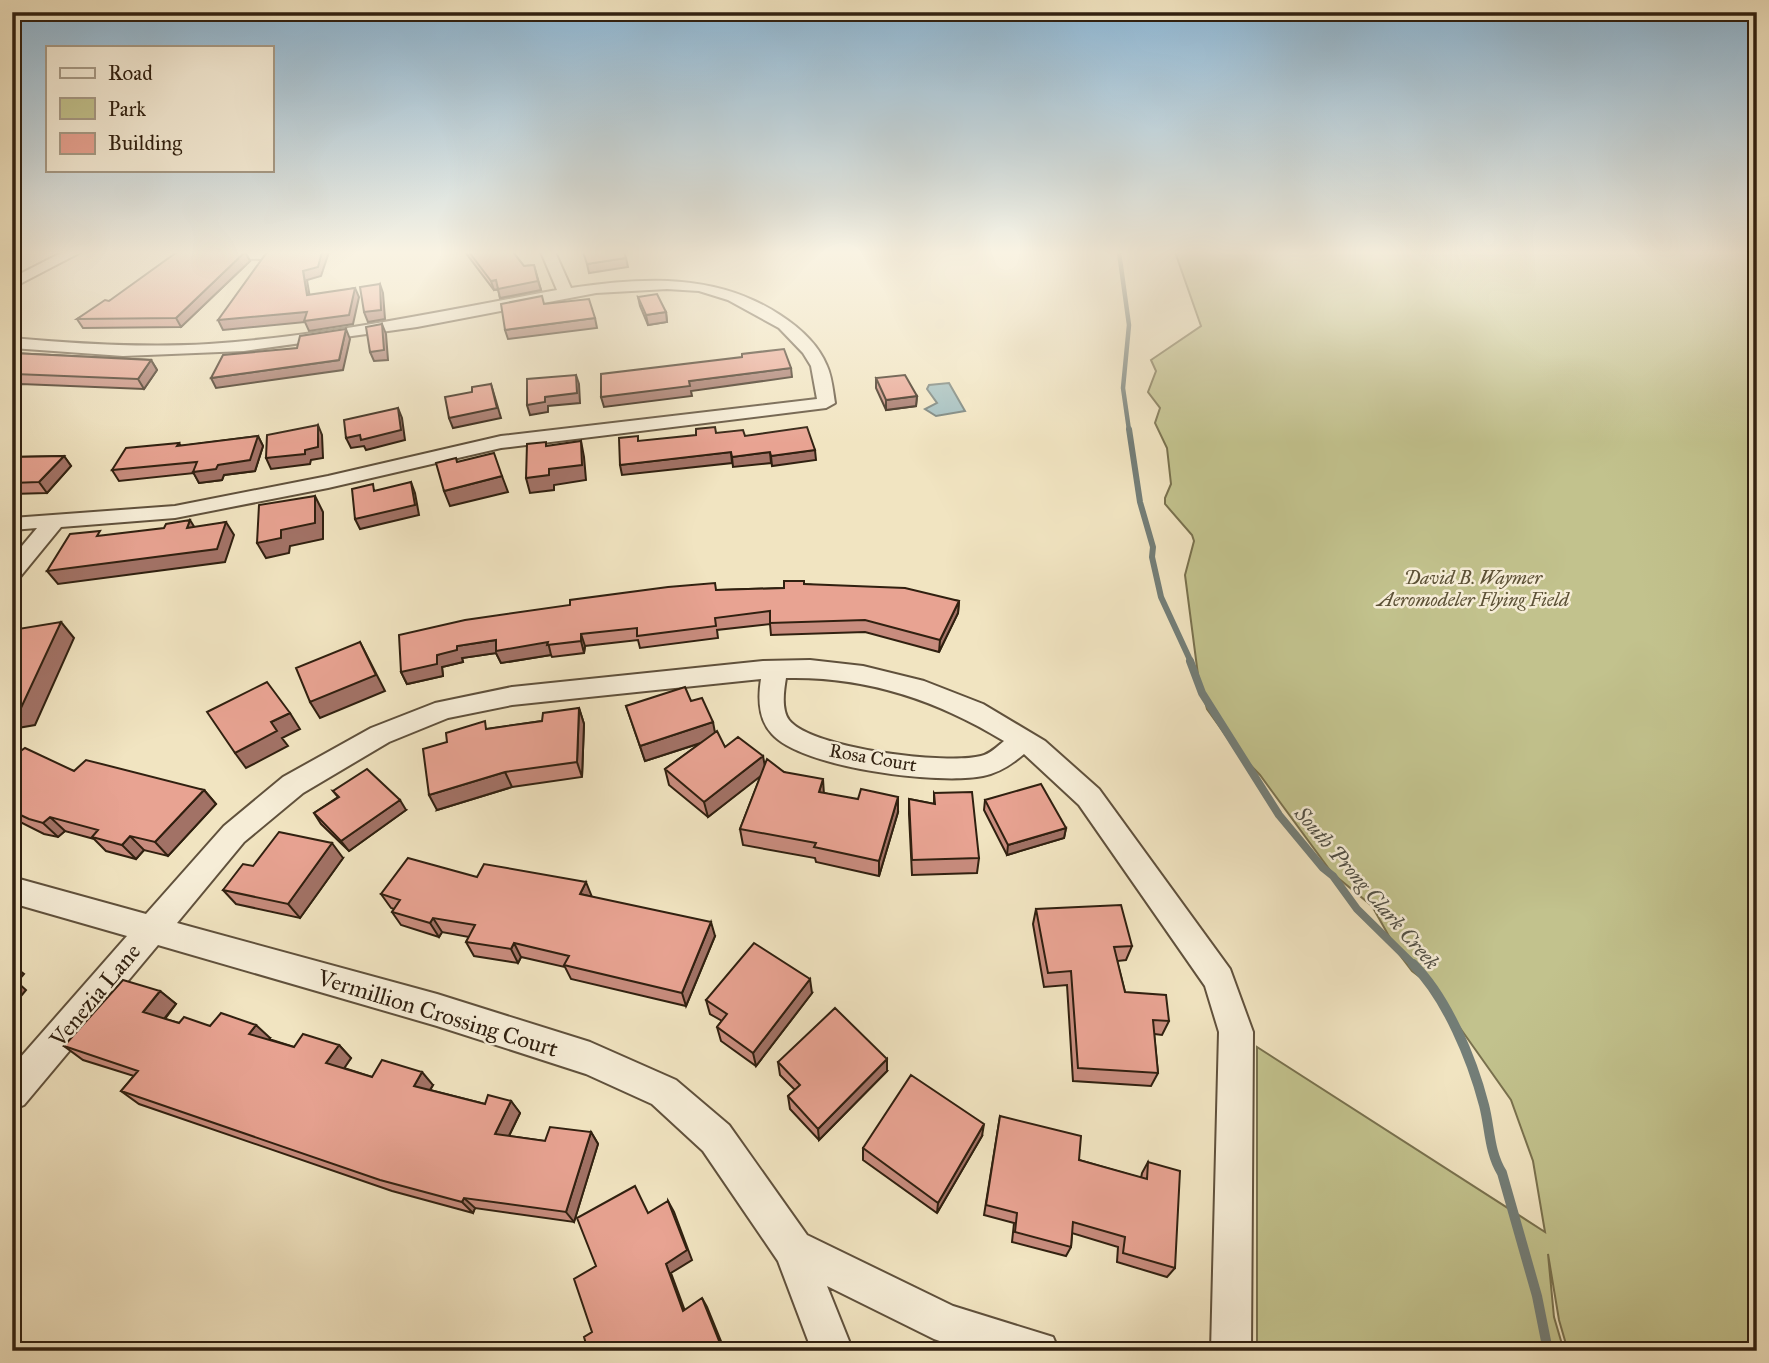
<svg xmlns="http://www.w3.org/2000/svg" width="1769" height="1363" viewBox="0 0 1769 1363" font-family="'IM FELL Great Primer',serif">
<rect width="100%" height="100%" fill="#f1e4c1"/>
<filter id="stains"><feTurbulence type="fractalNoise" baseFrequency=".00286" numOctaves="4"/><feColorMatrix values="0 0 0 0 .2 0 0 0 0 .09 0 0 0 0 .02 0 0 0 .5 -.17"/></filter>
<radialGradient id="worn" r=".72"><stop offset=".6" stop-color="#630" stop-opacity="0"/><stop offset="1" stop-color="#630" stop-opacity=".3"/></radialGradient>
<!-- green -->
<path fill="#c2c28d" stroke="#79714e" stroke-width="2" d="M1175,252H1757V1351H1568L1559,1320L1548,1254L1554,1317L1564,1351H1257V1047L1545,1232L1533,1161L1511,1100L1453,1018L1425,981L1412,971L1399,954L1372,906L1332,873L1260,775L1237,751L1207,709L1198,675L1185,575L1194,541L1192,535L1165,504V498L1171,484L1167,448L1155,423L1160,408L1148,392L1156,371L1151,360L1201,326Z"/>
<!-- water -->
<path fill="#9fbcbd" stroke="#737e78" stroke-width="2" d="M949,383L965,411L936,416L925,409L937,403L927,389L929,385Z"/>
<g fill="none" stroke-linecap="round" stroke-linejoin="round">
<!-- stream-far3 -->
<path stroke="#737e78" stroke-width="4.5" d="M1119,252L1129,325L1123,388L1129,430"/>
<!-- stream-far2 -->
<path stroke="#737e78" stroke-width="6" d="M1129,429L1140,502L1153,547L1152,557L1161,597L1191,662"/>
<!-- stream-far1 -->
<path stroke="#737e78" stroke-width="8" d="M1190,661L1202,693L1279,815L1323,868L1333,876L1357,909L1415,966"/>
<!-- stream -->
<path stroke="#737e78" stroke-width="10" d="M1413,964C1447,998 1472,1059 1484,1105C1490,1128 1489,1152 1502,1173L1537,1296L1548,1351"/>
<defs>
<path id="street" d="M63,252H81L12,288V278Z
M199,252H300C285,264 227,257 206,256Z
M541,252H555L571,288C643,277 717,273 780,315C800,328 818,344 827,366C832,377 833,391 835,403L826,408L501,448L328,488L175,518L61,527L20,577L12,579V558L37,528L12,530V518L175,506L328,476L501,436L817,399L811,366L803,353L779,328L728,300L699,291L667,289L596,293L417,327L244,351L123,356L12,348V338C78,344 143,348 209,344C327,336 442,311 557,290Z
M810,660L863,666L924,681L983,704L1045,741L1099,789L1230,969L1253,1032L1251,1351H1211L1219,1032L1205,986L1079,805L1024,754C1012,764 999,773 983,776C939,785 802,768 772,734C758,719 758,698 761,679L512,705L448,718L389,742L303,793L244,842L177,923L437,994L590,1042L676,1080L729,1125L807,1235L953,1306L1053,1337L1059,1351H968L934,1339L827,1286L853,1351H812L778,1261L703,1151L652,1104L586,1074L437,1026L158,945L24,1105L12,1110V1067L127,936L12,903V877L146,914L224,826L283,777L371,728L435,703L512,687L763,661ZM786,678C866,676 937,700 1004,741C997,747 990,754 981,756C947,765 812,749 789,720C781,709 784,690 786,678Z"/>
</defs>
<!-- street casing -->
<use href="#street" stroke="#60513c" stroke-width="4"/>
<!-- street -->
<use href="#street" fill="#f6edd7" fill-rule="evenodd"/>
</g>
<!-- wall -->
<path fill="#c88c7e" stroke="#302010" stroke-width="2" d="M245,252L250,261L181,327L83,328L77,319L109,301Z
M465,252H513L524,266L534,265L541,290L500,298L498,289L494,290Z
M638,297L666,312L667,322L648,325L640,306Z
M12,353L151,360L157,370L144,389L21,384L18,387L12,386Z
M876,378L917,396L916,406L886,410L876,388Z
M258,436L263,446L255,471L224,475L222,480L199,483L194,473L119,481L112,470L179,443L181,446Z
M64,456L71,466L47,493L12,494V457Z
M804,584L959,601L958,613L939,652L865,632L771,635L770,624L717,630L718,638L640,648L638,640L585,646L584,653L552,657L551,655L501,663L496,653L462,658L463,662L442,667L443,676L407,684L401,672L717,590L784,588Z
M691,701L715,732L725,747L765,766L784,772L824,793L898,812L879,876L816,862L815,858L743,845L740,829L761,775L708,817L669,785L665,769L701,743L645,761L626,706Z
M579,708L584,724L582,777L512,787L437,810L488,729L542,721Z
M12,757L74,771L204,790L216,804L168,856L144,850L136,859L106,851L94,839L65,831L58,837L44,834L12,818Z
M333,791L406,810L349,851L321,824L314,813L338,797Z
M934,793L979,858L977,873L912,875L909,814V799L934,804Z
M985,800L1066,828L1064,838L1007,855L984,810Z
M343,858L300,918L236,904L223,890L253,866Z
M477,877L592,897L715,936L686,1006L571,979L565,967L521,957L518,963L474,956L466,942L469,937L442,932L439,937L401,925L392,912L394,909L391,908L381,894Z
M1036,909L1132,946L1126,960L1117,961L1125,992L1169,1021L1162,1035L1154,1034L1158,1073L1151,1086L1073,1081L1067,985L1044,987L1033,924Z
M160,991L176,1004L165,1019L179,1023L210,1026L270,1038L269,1039L294,1047L339,1045L351,1058L344,1068L372,1077L433,1085L430,1090L485,1104L511,1101L520,1113L509,1136L545,1141L591,1132L598,1144L574,1222L475,1208L473,1213L392,1191L139,1104L121,1091L134,1076L83,1060L64,1046Z
M812,993L756,1066L721,1041L717,1027L722,1021L710,1014L706,1000Z
M778,1062L887,1071L819,1140L790,1109L788,1096L795,1090L780,1075Z
M1000,1116L1079,1160L1141,1178L1142,1173L1148,1162L1175,1268L1167,1277L1117,1262L1118,1247L1072,1233L1071,1247L1066,1256L1012,1242L1014,1223L984,1215Z
M982,1136L937,1213L863,1160V1148Z"/>
<!-- shaded-wall -->
<path fill="#a27266" stroke="#302010" stroke-width="2" d="M13,252H17L21,260L12,265V253Z
M245,252L250,261L181,327L176,318Z
M322,252H329L321,276L307,280L311,304L307,295L303,271Z
M626,258L628,267L589,273L587,264Z
M496,280L538,281L541,290L500,298L498,289L494,290L491,281Z
M380,284L383,293L385,319L368,322L364,312Z
M355,288L359,297L353,324L309,331L305,322L223,330L218,320Z
M666,312L667,322L648,325L646,315Z
M595,318L597,328L508,339L505,330Z
M382,324L386,334L388,360L374,361L370,352Z
M346,329L350,339L343,370L216,388L211,378L339,360Z
M151,360L157,370L144,389L138,379Z
M791,368L792,377L691,391L692,396L604,407L601,397L689,381Z
M15,374L21,384L18,387L12,378V376Z
M576,375L579,384L580,403L548,406V412L530,415L527,405L545,397Z
M491,384L501,418L453,428L449,418Z
M917,396L916,406L886,410V400Z
M398,408L402,418L405,440L366,450L364,446L351,448L346,438Z
M318,425L322,435L323,458L311,460L310,464L271,469L266,458L305,450Z
M258,436L263,446L255,471L224,475L222,480L199,483L193,472L218,465Z
M581,441L584,457L586,480L554,485V490L530,493L526,478L549,469Z
M815,450L816,460L772,466L771,456Z
M731,452L732,463L622,475L620,465Z
M770,452L771,463L733,467L732,457Z
M64,456L71,466L47,493L39,482Z
M502,476L508,492L450,506L444,491Z
M411,482L415,493L419,515L360,529L355,519Z
M315,496L323,512V539L290,546L289,553L266,558L257,543L281,530Z
M190,520L198,533L187,528Z
M226,522L234,535L225,562L58,584L47,571Z
M959,601L958,613L939,652L940,640Z
M61,622L74,638L35,725L12,729V711Z
M581,634L585,646L584,653L581,641Z
M496,640L548,642L551,655L501,663L496,653L462,658L463,662L442,667L443,676L407,684L401,672L457,646Z
M360,642L385,691L320,718L310,702Z
M579,708L584,724L582,777L577,762Z
M290,713L300,729L282,738L288,746L246,768L235,753L271,722Z
M713,722L716,738L645,761L640,746Z
M763,756L766,772L708,817L704,802Z
M505,772L512,787L437,810L429,795Z
M823,779L824,795L819,792Z
M204,790L216,804L168,856L155,842Z
M898,797V812L879,876V861Z
M400,800L406,810L349,851L341,841Z
M50,817L65,831L58,837L43,823Z
M1066,828L1064,838L1007,855L1008,845Z
M130,836L144,850L136,859L122,845Z
M332,843L343,858L300,918L288,904Z
M586,882L592,897L580,894Z
M433,918L442,932L439,937L430,923Z
M711,922L715,936L686,1006L682,993Z
M514,943L521,957L518,963L511,949Z
M12,965L24,974L17,982L26,990L12,1007Z
M810,979L812,993L756,1066L753,1053Z
M160,991L176,1004L159,1025L143,1012Z
M256,1025L270,1038L264,1047L249,1034Z
M339,1045L351,1058L339,1076L326,1063Z
M887,1059V1071L819,1140L818,1129Z
M422,1072L433,1085L425,1098L414,1086Z
M511,1101L520,1113L504,1146L495,1134Z
M984,1124L982,1136L937,1213L938,1203Z
M591,1132L598,1144L574,1222L566,1212Z
M464,1198L475,1208L473,1213L462,1202Z
M668,1201L674,1212L692,1260L671,1273L688,1319L683,1311L666,1264Z
M702,1298L707,1307L725,1351H723Z"/>
<!-- building -->
<path fill="#e8a392" stroke="#302010" stroke-width="2" d="M177,252H245L176,318L77,319L105,300L109,301Z
M267,252H322L318,267L303,271L307,295L355,288L349,315L304,321L307,312L218,320Z
M469,252H513L524,266L534,265L538,281L498,289L496,280L491,281Z
M583,252H624L626,258L587,264Z
M380,284L381,310L364,312L360,287Z
M657,294L666,312L646,315L638,297Z
M542,296L544,304L589,299L595,318L505,330L501,304Z
M382,324L384,350L370,352L366,327Z
M346,329L339,360L211,378L223,355L297,348L300,336Z
M784,349L791,368L689,381L690,386L601,397V374L742,357V354Z
M12,353L151,360L138,379L15,374L12,376Z
M576,375L577,393L545,397V402L527,405V379Z
M905,375L917,396L886,400L876,378Z
M491,384L497,408L449,418L445,397L472,392V387Z
M398,408L401,430L361,440L360,435L346,438L344,420Z
M318,425V447L305,450V454L266,458L267,435Z
M715,427L716,433L743,430L745,436L807,427L815,450L771,456L770,452L732,457L731,452L620,465L619,438L638,436V441L696,435V429Z
M258,436L250,460L218,465L216,469L193,472L197,462L112,470L126,448L179,443L177,446Z
M581,441L582,465L549,469V475L526,478L527,444L546,442V446Z
M494,453L502,476L444,491L436,463L456,458L457,462Z
M64,456L39,482L12,483V457Z
M411,482L415,505L355,519L352,489L373,484L374,491Z
M315,496V523L281,530V538L257,543L259,505Z
M190,520L187,528L226,522L217,549L47,571L70,534L100,531L97,536L164,528L166,524Z
M784,581H804V584L905,588L959,601L940,640L865,620L770,623V611L715,618L716,626L637,636V628L581,634V641L547,645L548,642L496,651V640L457,646V650L437,655V664L401,672L399,635L465,620L570,605V600L668,587L715,583L716,590L784,588Z
M61,622L20,710L12,711V630Z
M360,642L376,675L310,702L296,668Z
M267,682L290,713L271,722L277,731L235,753L207,712Z
M685,687L691,701L702,698L713,722L640,746L626,706Z
M579,708L577,762L505,772L429,795L423,749L447,742L446,733L485,721L486,729L542,721L543,713Z
M717,731L725,747L738,737L763,756L704,802L665,769Z
M25,748L74,771L86,760L204,790L155,842L130,836L122,845L92,837L98,830L50,817L43,823L29,819L12,811V757Z
M767,759L784,772L823,779L819,792L858,799L861,789L898,797L879,861L814,847L816,843L740,829Z
M367,769L400,800L341,841L314,813L339,797L333,791Z
M1041,784L1066,828L1008,845L985,800Z
M972,792L979,858L912,860L909,799L935,804L934,793Z
M279,832L332,843L288,904L223,890L243,864L253,866Z
M408,858L477,877L484,864L586,882L580,894L711,922L682,993L564,965L569,956L514,943L511,949L466,942L475,925L433,918L430,923L392,912L400,900L381,894Z
M1121,905L1132,946L1114,947L1125,992L1166,995L1169,1021L1153,1020L1158,1073L1078,1068L1071,971L1048,973L1036,909Z
M754,943L810,979L753,1053L717,1027L727,1014L706,1000Z
M123,980L160,991L143,1012L179,1023L184,1017L210,1026L221,1013L256,1025L249,1034L294,1047L303,1034L339,1045L326,1063L372,1077L382,1060L422,1072L414,1086L485,1104L488,1095L511,1101L495,1134L545,1141L550,1127L591,1132L566,1212L464,1198L462,1202L380,1180L121,1091L138,1071L64,1046Z
M835,1008L887,1059L818,1129L788,1096L800,1085L778,1062Z
M911,1075L984,1124L938,1203L863,1148Z
M1000,1116L1081,1136L1079,1160L1147,1179L1148,1162L1180,1171L1175,1268L1123,1253L1125,1237L1073,1222L1071,1247L1015,1232L1017,1213L986,1205Z
M635,1186L648,1213L668,1201L687,1250L666,1264L683,1311L702,1298L723,1351H588L584,1337L592,1332L574,1279L596,1266L577,1218Z"/>
<!-- sky -->
<linearGradient id="sky" x2="0" y2="1"><stop stop-color="#8bb7d7"/><stop offset="0.57" stop-color="#f9f3e3"/><stop offset="1" stop-color="#f9f3e3" stop-opacity="0"/></linearGradient>
<rect width="1769" height="443" fill="url(#sky)"/>
<g text-anchor="middle" stroke-width="5" stroke-linejoin="round" paint-order="stroke">
<!-- park labels -->
<g font-size="19" font-style="italic" fill="#5c5136" stroke="#f6edd7">
<text x="1473" y="584">David B. Waymer<tspan x="1473" dy="22">Aeromodeler Flying Field</tspan></text>
</g>
<!-- street labels -->
<g font-size="19" fill="#302010" stroke="#f6edd7">
<text transform="translate(873 757) rotate(10)" y="7">Rosa Court</text>
</g>
<!-- water labels -->
<g font-size="21" font-style="italic" fill="#514f44" stroke="#f6edd7">
<text transform="translate(1367 888) rotate(49)" y="7">South Prong Clark Creek</text>
</g>
<!-- near-street labels -->
<g font-size="23" fill="#302010" stroke="#f6edd7">
<text transform="translate(95 995) rotate(-50)" y="8">Venezia Lane</text>
<text transform="translate(438 1013) rotate(17)" y="8">Vermillion Crossing Court</text>
</g>
</g>
<!-- margin -->
<rect width="1769" height="1363" fill="none" stroke="#f1e4c1" stroke-width="42"/>
<rect x="14" y="14" width="1741" height="1335" fill="none" stroke="#302010" stroke-width="3.5"/>
<rect x="21" y="21" width="1727" height="1321" fill="none" stroke="#302010" stroke-width="2"/>
<!-- legend -->
<rect x="46" y="46" width="228" height="126" fill="#f6edd7" stroke="#a79b87" stroke-width="2"/>
<rect x="60" y="68" width="35" height="10" fill="#f6edd7" stroke="#a79b87" stroke-width="2"/>
<text x="108" y="80" font-size="21" fill="#302010">Road</text>
<rect x="60" y="98" width="35" height="21" fill="#c2c28d" stroke="#a79b87" stroke-width="2"/>
<text x="108" y="116" font-size="21" fill="#302010">Park</text>
<rect x="60" y="133" width="35" height="21" fill="#e8a392" stroke="#a79b87" stroke-width="2"/>
<text x="108" y="150" font-size="21" fill="#302010">Building</text>
<rect width="100%" height="100%" filter="url(#stains)"/>
<rect width="100%" height="100%" fill="url(#worn)"/>
</svg>
